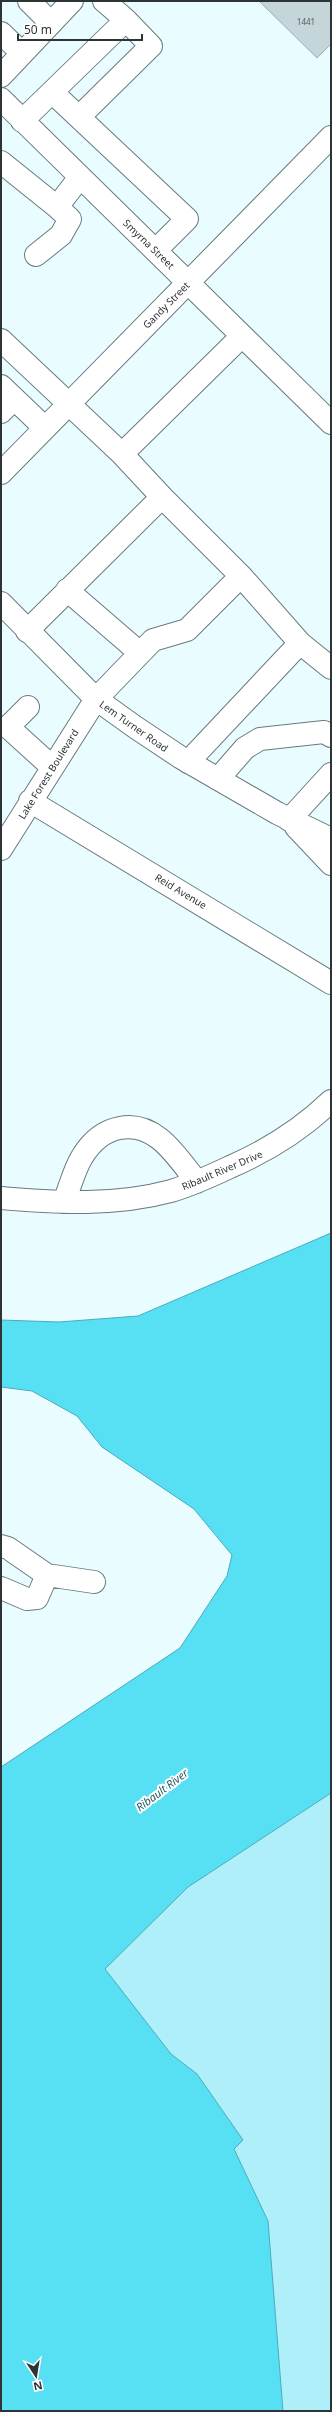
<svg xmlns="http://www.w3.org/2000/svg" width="332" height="2412" viewBox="0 0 332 2412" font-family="'Noto Sans',sans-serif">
<rect width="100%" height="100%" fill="#e9fcff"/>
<!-- green -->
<path fill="#aeeffa" d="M331,1793V2411H283L268,2221L234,2149L243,2140L197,2074L171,2054L105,1969L188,1887Z"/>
<!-- water -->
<path fill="#57dff4" stroke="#4aacbb" d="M331,1233V1793L188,1887L105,1969L171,2054L197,2074L243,2140L234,2149L268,2221L283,2411H1V1767L180,1648L227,1576L232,1555L194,1509L102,1447L77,1416L32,1391L1,1387V1320L59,1322L138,1316Z"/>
<!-- building -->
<path fill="#c4d6d9" stroke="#9dafb2" d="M259,1H331V44L317,58Z"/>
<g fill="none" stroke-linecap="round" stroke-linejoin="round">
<defs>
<path id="minor" d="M29,1L51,23
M1,33L22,53
M52,92L187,219L156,250
M1,99L331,423
M79,117L151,46L126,20L104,1
M22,121L126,20
M1,162L57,207L80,177
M36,255L61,235L70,219L57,207
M1,340L122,454L162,497L27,631
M1,386L45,428
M1,412L14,399
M122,454L242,336
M1,473L331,137
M162,497L241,576L300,643L188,762
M67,590L140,653
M300,643L331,668
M28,707L8,727L52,767
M218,779L245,748L260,739L324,732L331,736
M30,801L331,983
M289,820L331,774
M1,849L96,699L153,640L187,630L241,576
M1,1198C57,1203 116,1206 171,1191C191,1185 211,1176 230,1167C269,1150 301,1130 331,1101
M64,1202C70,1187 74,1170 82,1157C91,1142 103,1131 120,1128C156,1121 177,1157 197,1182
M1,1546L8,1548L47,1575L94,1582
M1,1588L27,1599L37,1598L47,1575"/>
<path id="major" d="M1,76L72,1
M1,603L96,699L135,727L180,757L277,813L331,839
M296,827L331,864"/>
</defs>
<!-- minor casing -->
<use href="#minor" stroke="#697a7d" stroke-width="24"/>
<!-- major casing -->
<use href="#major" stroke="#697a7d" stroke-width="24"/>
<!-- minor -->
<use href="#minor" stroke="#fff" stroke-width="22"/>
<!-- major -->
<use href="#major" stroke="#fff" stroke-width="22"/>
</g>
<g text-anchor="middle" stroke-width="4" stroke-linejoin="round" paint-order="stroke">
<!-- number labels -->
<g font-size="8" fill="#535c5f">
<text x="306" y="25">1441</text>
</g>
<!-- street labels -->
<g font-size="10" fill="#2d3436" stroke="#fff">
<text transform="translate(149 244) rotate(44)" y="4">Smyrna Street</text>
<text transform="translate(166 305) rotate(-45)" y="4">Gandy Street</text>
<text transform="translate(134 726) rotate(35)" y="4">Lem Turner Road</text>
<text transform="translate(48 774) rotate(-58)" y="4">Lake Forest Boulevard</text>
<text transform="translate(181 891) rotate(31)" y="4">Reid Avenue</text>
<text transform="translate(222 1170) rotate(-23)" y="4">Ribault River Drive</text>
</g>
<!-- water labels -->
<g font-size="11" font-style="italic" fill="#1d575f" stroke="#fff">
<text transform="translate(162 1790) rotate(-37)" y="4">Ribault River</text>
</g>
</g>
<!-- border -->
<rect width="332" height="2412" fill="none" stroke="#2d3436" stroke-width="4"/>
<!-- north arrow -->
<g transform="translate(36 2376) rotate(168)" stroke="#ffffff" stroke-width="3" paint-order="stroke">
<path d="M0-3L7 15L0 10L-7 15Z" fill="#2d3436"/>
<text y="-6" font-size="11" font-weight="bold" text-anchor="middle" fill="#2d3436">N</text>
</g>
<!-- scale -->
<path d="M18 34v6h124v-6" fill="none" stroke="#2d3436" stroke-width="2"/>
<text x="24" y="34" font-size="12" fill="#2d3436" stroke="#ffffff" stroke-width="3" paint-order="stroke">50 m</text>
</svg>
